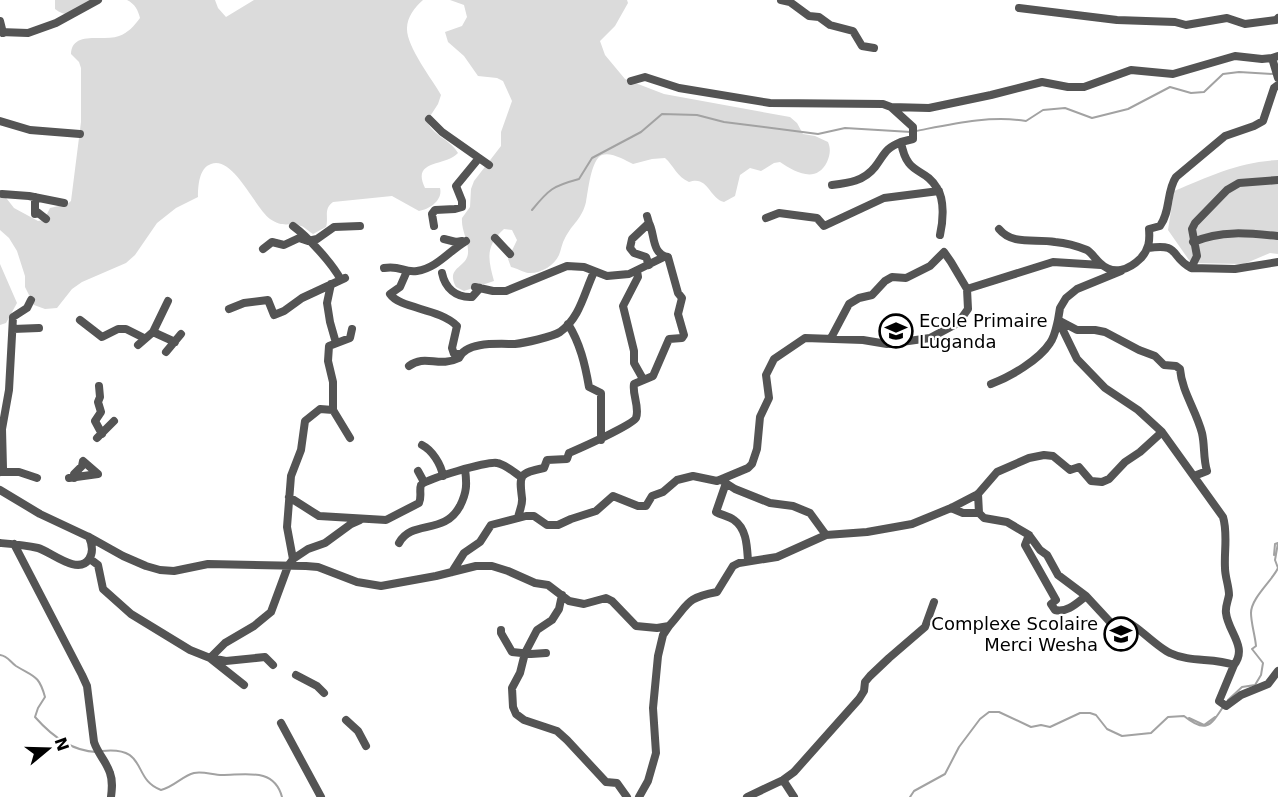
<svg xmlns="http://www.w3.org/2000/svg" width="1278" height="797" viewBox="0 0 1278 797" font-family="'DejaVu Sans',sans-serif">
<rect width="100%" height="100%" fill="#fff"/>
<!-- green -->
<path fill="#dbdbdb" d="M55,0H100C89,12 69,21 55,9Z
M127,0H215L218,8L226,17L254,0H423C415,7 407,17 407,28C406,46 432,79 441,95L438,104L427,121C432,135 451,140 458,153C445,167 411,159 425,188H440C443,200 430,209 419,211L392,196L333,202C323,209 329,218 326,227L313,234C309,232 305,227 301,226C290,221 285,229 270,219C255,208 233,155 211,164C199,168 198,186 198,197L176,208L157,223L135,255L126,263L82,282L72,289L57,308L45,309L34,305L25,287V276L17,251L9,238L0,230V190L14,208L38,221L44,220L50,208L67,204L71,201L81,122V68L79,62L71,54C72,30 103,42 119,36C128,33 134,26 140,18C138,10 135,4 127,0Z
M450,0H627L628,3L615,26L600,41L605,55L625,79L664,94L790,117L797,123L803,134L815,136L828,142C831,149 830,155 827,162C816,184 795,172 780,162L774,163L761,171L750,168L740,175L735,196L724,202C709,198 708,175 689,182C677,177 674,166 665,158L652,159L633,164C624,160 612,152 602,155C591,159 588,192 586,202C582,219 572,224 565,238C562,243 561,250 559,255C554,266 540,274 528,273C523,272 516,268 511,267L508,259L517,240L512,230L504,229C485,246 488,259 494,281L464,291L456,287C445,267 467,268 468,253C469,242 461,230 462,218L470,207L471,189L474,181L501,146V132L512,101L503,81L497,78L478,76L464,56L448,42L445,32L462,26L467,17L464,5Z
M1278,160V254L1270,253L1244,264L1191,263L1168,230L1174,191C1210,176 1239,162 1278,160Z
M0,264L17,303L6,323L0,325Z"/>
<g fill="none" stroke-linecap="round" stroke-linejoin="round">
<!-- stream -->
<path stroke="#a2a2a2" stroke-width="2" d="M916,131C952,124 990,115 1026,121L1043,110L1065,108L1092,118L1128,109L1170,87L1191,93L1204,92L1223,74L1239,72L1274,74
M532,210C549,189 553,186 579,179L592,158L641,132L662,114L697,115L724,122L818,134L845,128L911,132
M1274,555L1275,544L1278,543
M0,655C8,656 10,662 16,666C34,677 39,675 45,697L38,708L35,717C50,734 71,751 96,752
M1228,700L1242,687L1255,685L1261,675L1263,663L1252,649L1256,646C1255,635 1251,623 1251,613C1251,598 1272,581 1278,568L1275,560L1278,543
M1189,718L1204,725L1215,717
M102,751C149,746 131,779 161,790C174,787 182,776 194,773C203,771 213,775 222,775C245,775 274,767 282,797
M910,797L914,791L945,774L959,747L980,719L989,712H999L1031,727L1041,725L1050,727L1080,713H1090L1096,715L1107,729L1122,736L1151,733L1168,717L1184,716C1205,733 1210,727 1223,707"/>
<!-- minor -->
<path stroke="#545454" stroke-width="8" d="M781,0L790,2L809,16L819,17L830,25L853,31L862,46L874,48
M1019,8L1117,20L1175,22L1186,25L1227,18L1245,24L1276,20L1278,18
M0,21L3,33
M0,32L28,33L56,23L98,0
M1278,56L1272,58L1278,78
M631,81L645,77L679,88L770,103L883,104L891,107L913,127V139L901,142C907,177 924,166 937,188C945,200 943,222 940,235
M891,107L929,108L991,95L1042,82L1068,87H1084L1131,70L1173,74L1235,56L1262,59L1272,58
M429,119L442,132L489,165
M0,121L30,130L80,134
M832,185C849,183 864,181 875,167C885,154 884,149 901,142
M2,194L29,196L64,203
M35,197V214L37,212L46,219
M647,216L649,223L632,239L630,248L634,253L646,257L649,265
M766,218L779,213L817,218L824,226L884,198L939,191
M293,226C308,237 332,263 341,280
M434,226L432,214L435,210L455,209L462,207V201L456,186L479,158
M999,229C1013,246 1036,238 1055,242C1066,243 1077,246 1087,250C1092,253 1095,259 1100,263C1113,276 1129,270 1141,258C1149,249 1150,241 1149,229L1160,226C1171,211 1166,192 1176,177L1225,136L1254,126L1263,121L1274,88L1278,85
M495,238L510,254
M444,239L456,242L462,241
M1193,242C1221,230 1249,233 1278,236
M1148,248C1181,243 1169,256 1191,268L1235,269L1278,262
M263,249L272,242L284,245L299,238L308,241L317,239L334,227L360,226
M384,268C401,265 403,273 417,271C437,268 449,251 466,241
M1191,268L1197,256L1192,229L1195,223L1227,190L1239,183L1278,180
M407,271L400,287L390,294C400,309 439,308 457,326L452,348L454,354H461
M637,271L638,277L623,306L634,351V363L643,379
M1121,271L1077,289L1066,298L1060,308L1058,320L1077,359L1105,388L1138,410L1162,432L1223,517C1228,533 1224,551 1225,568C1225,577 1229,586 1229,595C1228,601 1225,607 1226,613C1228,632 1248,647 1234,665
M442,273C445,288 456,298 472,297L480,288
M331,284L327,303L330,322L336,343
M475,287L493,291H506L567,266L584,267L607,276L629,274L664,257
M229,309L244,303L268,300L274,315L284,311L302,298L345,278
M80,320L102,337L118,329H126L144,338
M568,324C580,343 585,364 589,387L601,393V440
M13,329L39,328
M153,332L168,301
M831,338L849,304L859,298L872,295L885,281L892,277L906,278L930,266L944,252L951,262L967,289L1053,262L1101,265
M138,345L153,332L175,342
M166,352L181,334
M409,366C425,354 439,368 459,358C466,341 499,344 515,344C524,343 552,337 560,332C580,318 584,293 594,272
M991,384C1010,377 1039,360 1050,343C1055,336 1056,328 1058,320L1077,330H1095L1105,332L1139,350L1155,356L1164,365L1176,366L1180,369C1182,392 1196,410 1202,433C1205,446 1203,458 1207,471L1194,476
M99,386L100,397L98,402L101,412L95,421L102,434
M333,410V382L328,361L329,346L350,338L352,329
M97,438L114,421
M422,445C432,450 441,464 443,476
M418,471L424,482
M0,472L3,468L2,429L9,390L13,317L27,308L31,300
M0,472H19L37,478
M69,478L98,474L83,461L82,466L74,474V478
M721,480L735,489L770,503L793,506L810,513L826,535
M726,483L716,512C721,515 729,516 734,520C747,529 747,547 748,561
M0,490L40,514L89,537L123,556L146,566L160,570L174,571L208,564L306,566L318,567L357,582L381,586L436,576L476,566H492L508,571L535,583L548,585L569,601L584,604L606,598L612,601L636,626L657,628L669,626C689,604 685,598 717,592L733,566L739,563L777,557L826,535L867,532L912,524L951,508L978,494L997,472L1029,458L1044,455L1053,456L1070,470L1079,467L1091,481L1102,482L1109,479L1125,462L1140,452L1162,432
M978,494L979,513
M289,497L319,516L386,520L419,503C422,497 419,490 421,485C425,479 489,461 497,463C505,464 515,473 521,477
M951,508L963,513H979L984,518L1007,522L1029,535L1040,550L1047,555L1058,575L1086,596L1111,623L1116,625C1120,624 1125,622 1129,623C1136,625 1158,648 1170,653C1191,663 1213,657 1234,665L1219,701L1226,706L1241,695L1268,684L1278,671
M518,518C519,511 523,505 522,498C519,475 519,473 544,468L547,460L567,459L569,453C578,449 635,424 636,418C640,407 632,395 634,384L653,376L669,339L682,338L684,335L678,314L682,298L678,293L668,257C651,254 655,233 649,223
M1029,535L1025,545L1056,600L1051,604L1055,610C1067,613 1077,603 1086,596
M0,543C12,544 25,545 38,548C50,551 78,576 89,559C94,552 92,544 89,537
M399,543C412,519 444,536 460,506C467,492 467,484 465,469
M14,544L82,675L87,686L94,742C98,754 106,761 110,773C113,781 112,789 111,797
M90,559L98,565L103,589L131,614L190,650L210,658L244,685
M293,559L287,527L291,476L301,450L305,421L320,409L333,410L350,438
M452,572L464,553L480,542L491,525L526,516H534L547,525H558L571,519L596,511L613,496L638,506H646L652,496L663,492L677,480L693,476L717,481L748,468L752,464L757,449L760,417L769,398L766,375L774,359L805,338L863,340L887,344L930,338L958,323L968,309L967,289
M562,595L559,609L552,620L537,630L525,653L520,673L512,688L513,707L516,714L524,720L557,731L567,740L606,782L617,783L627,797
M501,630V633L512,652L531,654L546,653
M210,658L225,643L254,626L271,612L288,566L293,559L308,549L325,543L351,524L360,520
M210,658L226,661L265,657L273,665
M296,675L317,686L324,693
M346,720L358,731L366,746
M281,723L321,797
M783,780L794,797
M639,797L648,781L656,753L653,708L658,656L663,635L669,626
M747,797L783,780L794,772L859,699L864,691L865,682L870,676L889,658L925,627L934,602"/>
</g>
<!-- icons -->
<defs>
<symbol id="school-ring" viewBox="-11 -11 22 22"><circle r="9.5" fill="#fff" stroke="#000" stroke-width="1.5"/><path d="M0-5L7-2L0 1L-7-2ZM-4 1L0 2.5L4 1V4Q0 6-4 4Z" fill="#000"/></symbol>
</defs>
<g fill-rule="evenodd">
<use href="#school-ring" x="877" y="312" width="38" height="38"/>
<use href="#school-ring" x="1102" y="615" width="38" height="38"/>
</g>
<g text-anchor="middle" stroke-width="4.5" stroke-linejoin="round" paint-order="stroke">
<!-- poi labels -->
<g font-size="18" fill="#000" stroke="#fff" text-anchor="start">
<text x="919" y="327">Ecole Primaire<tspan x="919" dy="21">Luganda</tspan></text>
<text x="1098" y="630" text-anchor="end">Complexe Scolaire<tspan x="1098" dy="21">Merci Wesha</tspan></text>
</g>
</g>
<!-- north arrow -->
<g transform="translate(48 749) rotate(71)" stroke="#ffffff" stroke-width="4.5" paint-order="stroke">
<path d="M0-4.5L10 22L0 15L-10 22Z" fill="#000000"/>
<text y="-9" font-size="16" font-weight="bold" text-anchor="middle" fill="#000000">N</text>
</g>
</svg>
